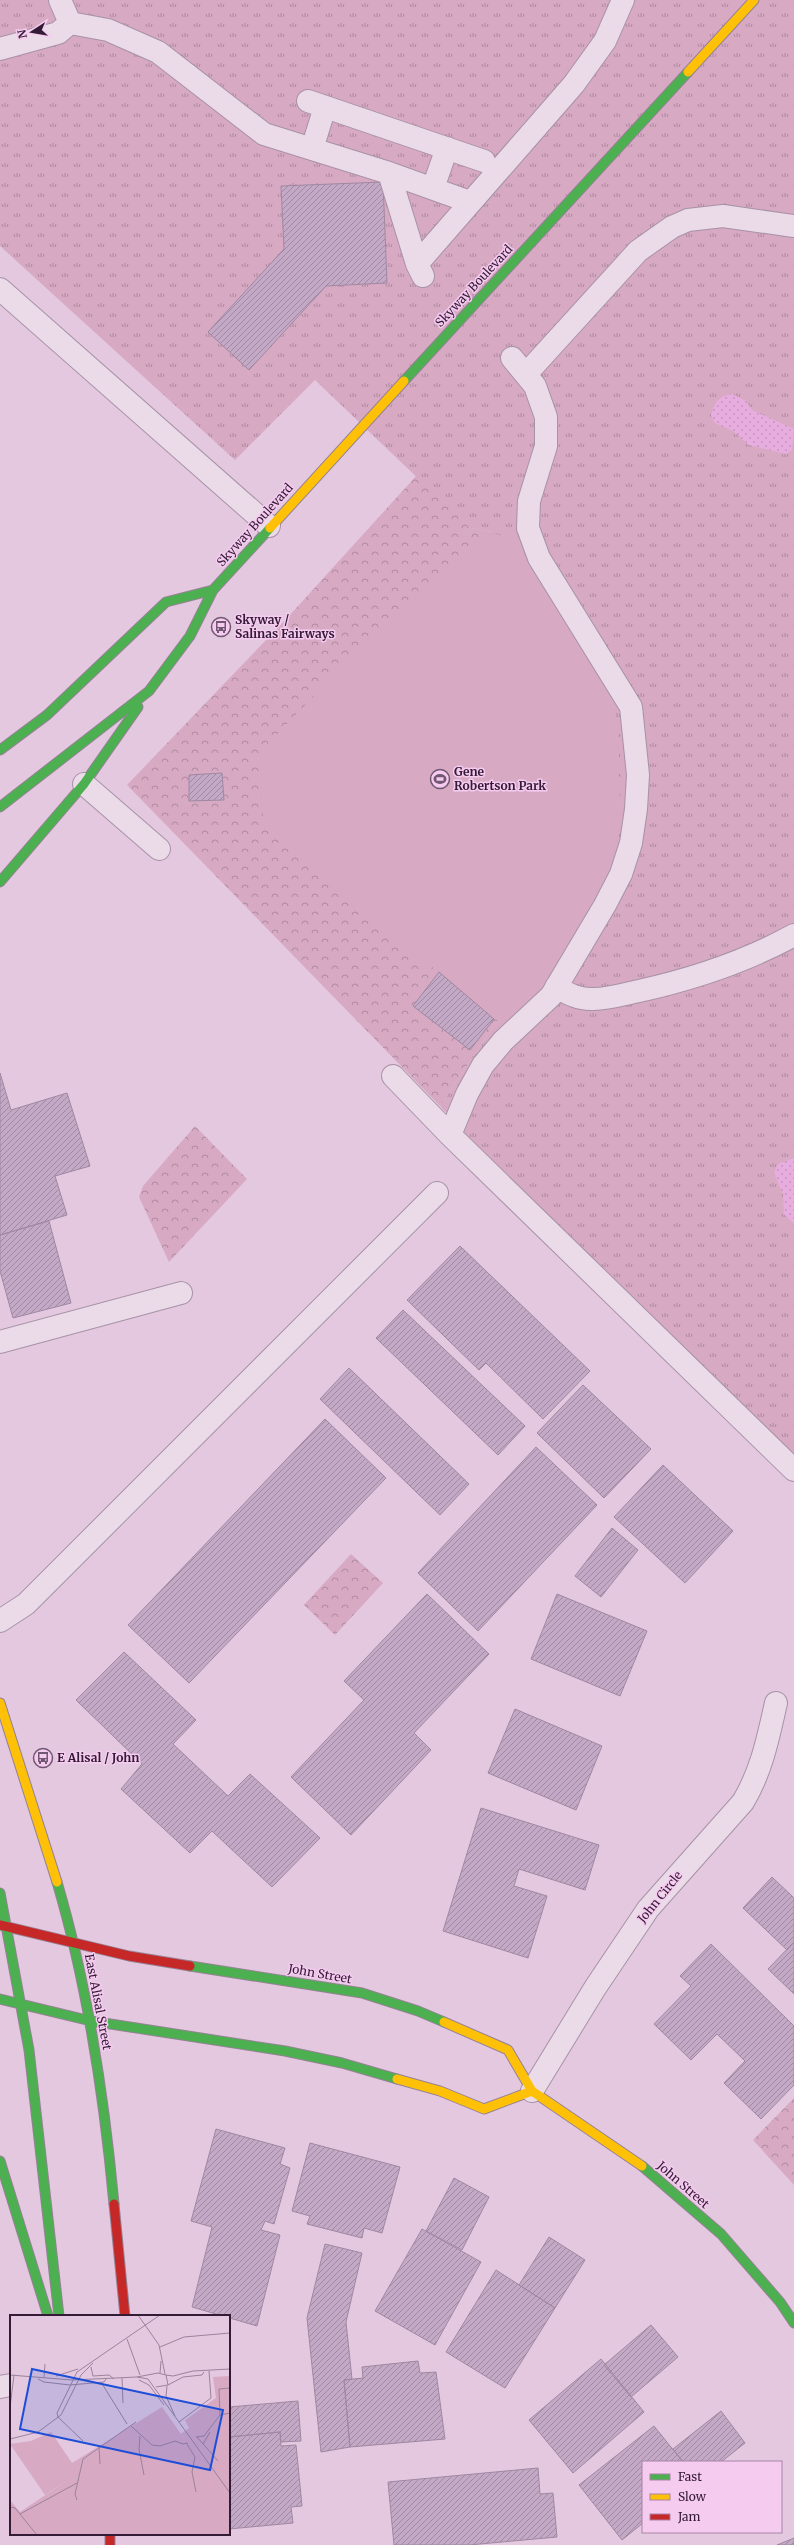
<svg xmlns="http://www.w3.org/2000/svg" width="794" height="2545" viewBox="0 0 794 2545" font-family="Merriweather,serif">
<defs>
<pattern id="grass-tufts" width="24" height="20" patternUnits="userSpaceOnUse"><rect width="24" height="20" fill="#d7a9c3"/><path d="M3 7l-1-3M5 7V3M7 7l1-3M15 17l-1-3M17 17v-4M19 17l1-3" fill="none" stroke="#af899f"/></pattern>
<pattern id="sand-dots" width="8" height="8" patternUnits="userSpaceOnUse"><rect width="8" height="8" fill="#e8addf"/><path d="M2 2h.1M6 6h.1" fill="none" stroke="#c794c0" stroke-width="1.8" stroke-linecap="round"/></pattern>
<pattern id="park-crowns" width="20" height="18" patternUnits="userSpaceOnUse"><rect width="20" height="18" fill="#d7a9c3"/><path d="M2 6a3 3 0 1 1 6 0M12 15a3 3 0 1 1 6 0" fill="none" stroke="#af899f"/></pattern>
<pattern id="building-hatch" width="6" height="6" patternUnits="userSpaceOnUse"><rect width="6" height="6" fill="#c4a9c6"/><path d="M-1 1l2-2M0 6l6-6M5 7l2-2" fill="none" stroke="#a089a2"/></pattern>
</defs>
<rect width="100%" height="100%" fill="#e3c8e0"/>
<!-- grass -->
<path fill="url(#grass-tufts)" d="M0,0H794V1477L488,1159L440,1106L497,1021L516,1016L618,846L620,806L492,532L470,528L315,380L235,460L0,246Z"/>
<!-- sand -->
<path fill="url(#sand-dots)" d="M732,394L746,401L752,410L794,429L792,450L786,454L749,445L733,431L715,423L711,416C714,402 719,396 732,394Z
M794,1158V1224L784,1214L783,1194L774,1173L778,1164Z"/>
<!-- park -->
<path fill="url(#park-crowns)" d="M417,475L470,528L492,532L512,541L618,735L620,825L618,846L516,1016L497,1021L440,1106L127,785L289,616Z
M195,1126L247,1179L169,1262L139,1197L143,1186Z
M351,1554L383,1583L335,1635L304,1605Z
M794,2098V2185L753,2140Z"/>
<!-- pitch -->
<path fill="#d7a9c3" d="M492,532L512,541L533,565L614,698L618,735L620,825L615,863L610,876L546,983L516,1016L507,1020L494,1019L439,972L373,925L263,819L260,752L363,645Z"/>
<!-- building -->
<path fill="url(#building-hatch)" stroke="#a088a1" d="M383,182L387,283L326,286L249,370L208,332L284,249L281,186Z
M222,773L224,800L189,801V775Z
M439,972L494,1019L470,1050L413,1006Z
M0,1073L11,1110L67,1093L90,1166L55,1176L67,1215L0,1235Z
M49,1221L71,1303L13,1318L0,1271V1235Z
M460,1246L590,1371L543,1419L486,1363L479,1370L407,1300Z
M403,1310L525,1426L498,1455L376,1338Z
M349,1368L469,1484L440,1515L320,1399Z
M583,1385L651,1449L604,1498L537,1433Z
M325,1419L386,1478L189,1683L128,1625Z
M536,1447L597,1505L478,1631L418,1573Z
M663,1465L733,1531L685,1583L614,1517Z
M612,1528L638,1550L601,1597L575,1576Z
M427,1594L489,1654L414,1733L431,1750L351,1835L291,1777L364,1700L344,1681Z
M557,1594L647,1631L620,1696L531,1659Z
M124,1652L196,1720L173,1744L228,1796L250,1774L320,1838L272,1887L212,1831L190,1853L121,1789L142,1764L76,1700Z
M515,1709L602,1746L576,1810L488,1773Z
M481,1808L599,1845L585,1890L519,1869L514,1886L547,1896L528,1958L443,1931Z
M772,1877L794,1898V1942L787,1950L743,1908Z
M794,1942V1994L768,1969Z
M711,1944L794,2026V2085L761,2119L724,2083L745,2061L717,2034L691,2060L654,2024L691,1986L680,1976Z
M216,2129L285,2148L280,2164L290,2168L274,2224L265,2221L261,2230L280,2235L257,2326L192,2307L212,2227L191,2221Z
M310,2143L400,2167L382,2233L364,2228L362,2238L307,2224L310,2216L292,2211Z
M454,2178L489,2197L462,2250L426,2231Z
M422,2229L481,2262L435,2345L375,2311Z
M549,2237L585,2260L555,2308L519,2285Z
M325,2244L362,2253L346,2322L352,2379L344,2380L350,2447L321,2452L307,2318Z
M496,2270L555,2308L505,2388L446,2352Z
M651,2325L678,2357L631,2397L604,2365Z
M601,2359L644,2412L573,2473L529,2420Z
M418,2361L420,2373L436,2372L445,2439L350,2447L344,2380L363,2378L362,2367Z
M298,2401L301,2441L281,2442L280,2432L229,2437V2407Z
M721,2411L745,2443L721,2462H683L673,2449Z
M654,2426L683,2462H643V2523L622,2540L579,2485Z
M280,2432L281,2446L296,2445L302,2506L291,2507L293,2523L229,2529V2437Z
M538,2468L540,2494L553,2493L557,2537L469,2545H394L388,2482Z
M794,2538V2545H777Z"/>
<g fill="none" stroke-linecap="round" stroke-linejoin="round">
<defs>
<path id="lane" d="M60,0L70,23L108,30L158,52L264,134L389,173L417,264L423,276
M0,49L58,33L70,23
M308,101L484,161
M312,149L325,107
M389,173L470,202
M433,188L447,148
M417,264L574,84L605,41L623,0
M0,289L269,526
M527,373L638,251L672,227L688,220L723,216L794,226
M84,784L159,849
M556,987C568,994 580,1000 594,999C609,999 624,994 639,991C693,979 745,962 794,935
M393,1076L450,1135L794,1470
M450,1135L467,1094L483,1065L503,1041L551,996L605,905L621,874L631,843L636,809L638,775L631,707L539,558L528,528L529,501L546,446V417L535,386L512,358
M0,1342L181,1293
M0,1621L26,1604L437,1193
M0,2387L11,2385"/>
<path id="street" d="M532,2091L595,1988L648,1909L743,1802C762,1770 768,1738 776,1703"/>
<path id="fast" d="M404,381L688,72
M0,750L47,715L166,602L213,590
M0,807L149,691L190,636L213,590L270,528
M0,882L84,784L138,707
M57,1882C88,1987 104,2095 114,2204
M0,1893L29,2050L59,2316
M190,1966L362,1993L418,2011L444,2022
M0,1999L91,2021L285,2051L342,2063L397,2079
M0,2161L48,2316
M642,2166L721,2234L780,2302L794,2323"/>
<path id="slow" d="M688,72L754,0
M270,528L404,381
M0,1703L57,1882
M444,2022L508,2050L532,2091L642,2166
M397,2079L440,2091L484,2109L532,2091"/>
<path id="jam" d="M0,1925L129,1956L190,1966
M114,2204L125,2316
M110,2534V2545"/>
</defs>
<!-- lane casing -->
<use href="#lane" stroke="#a792a6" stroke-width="24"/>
<!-- street casing -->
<use href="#street" stroke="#a792a6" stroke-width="24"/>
<!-- fast casing -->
<use href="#fast" stroke="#968295" stroke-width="11"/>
<!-- slow casing -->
<use href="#slow" stroke="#968295" stroke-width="11"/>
<!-- jam casing -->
<use href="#jam" stroke="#968295" stroke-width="11"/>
<!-- lane -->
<use href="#lane" stroke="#ebdae8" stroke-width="22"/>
<!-- street -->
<use href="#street" stroke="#ebdae8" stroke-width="22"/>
<!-- fast -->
<use href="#fast" stroke="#4caf50" stroke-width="9"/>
<!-- slow -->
<use href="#slow" stroke="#ffc107" stroke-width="9"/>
<!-- jam -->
<use href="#jam" stroke="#c62828" stroke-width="9"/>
</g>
<!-- icons -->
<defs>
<symbol id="bus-ring" viewBox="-11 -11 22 22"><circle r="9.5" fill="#f6cbf0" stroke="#715771" stroke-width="1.5"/><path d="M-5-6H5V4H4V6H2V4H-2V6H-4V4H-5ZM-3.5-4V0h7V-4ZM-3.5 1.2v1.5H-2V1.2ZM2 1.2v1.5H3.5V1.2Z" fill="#715771"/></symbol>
<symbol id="stadium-ring" viewBox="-11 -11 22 22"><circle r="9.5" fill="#f6cbf0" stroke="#715771" stroke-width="1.5"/><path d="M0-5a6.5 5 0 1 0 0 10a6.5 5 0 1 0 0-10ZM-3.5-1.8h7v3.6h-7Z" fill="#715771"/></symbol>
</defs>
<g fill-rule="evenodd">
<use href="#bus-ring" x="210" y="616" width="22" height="22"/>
<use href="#stadium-ring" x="429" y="768" width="22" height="22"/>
<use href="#bus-ring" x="32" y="1747" width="22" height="22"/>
</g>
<g text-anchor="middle" stroke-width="3" stroke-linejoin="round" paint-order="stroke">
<!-- street labels -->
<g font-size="12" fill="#331a35" stroke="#f6cbf0">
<text transform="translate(474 286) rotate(-47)" y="4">Skyway Boulevard</text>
<text transform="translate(255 525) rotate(-48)" y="4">Skyway Boulevard</text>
<text transform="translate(660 1897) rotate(-51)" y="4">John Circle</text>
<text transform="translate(320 1974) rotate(10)" y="4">John Street</text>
<text transform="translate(98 2002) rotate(79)" y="4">East Alisal Street</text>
<text transform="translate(683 2185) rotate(41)" y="4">John Street</text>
</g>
<!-- poi labels -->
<g font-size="12" font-weight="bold" fill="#331a35" stroke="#f6cbf0" text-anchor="start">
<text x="235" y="624">Skyway /<tspan x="235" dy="14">Salinas Fairways</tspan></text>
<text x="454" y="776">Gene<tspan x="454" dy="14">Robertson Park</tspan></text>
<text x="57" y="1762">E Alisal / John</text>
</g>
</g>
<!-- overview -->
<g transform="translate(10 2315)">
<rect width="220" height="220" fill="#e3c8e0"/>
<path d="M220,61V220H0V185L10,197L55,167L27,124L41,117L62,148L123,110L165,123L179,113L175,105L206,83L203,62Z" fill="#d7a9c3"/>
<path d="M152,92L171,119L164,125L141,128L123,110ZM41,117L67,159L35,180L0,129L21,126Z" fill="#d7a9c3"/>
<path d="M147,102L152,103L164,125L154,129L141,128L129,116Z" fill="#d7a9c3"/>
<path fill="none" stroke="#9d829c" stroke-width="1" d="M128,0L149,30L155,59M117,24L130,60M150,32L174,22L220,18M81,52L83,61L99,60L104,64M150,58L151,46M0,60L62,65L127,62L138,64L220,178M156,60L163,61L183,56L220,54M46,61L68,54M34,62L35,49M127,62L148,58L156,60L158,70L146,72M112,63L113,88M28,64L34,67L60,70L94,67L96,64M129,65L139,70L154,90M91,67L117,109M158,70L173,62L192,60L194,57M157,71L156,81L165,101M0,92L4,60M210,100L209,74L220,73M48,102L73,126M48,102L47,98L67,57L150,0M169,107L201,83L199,56M121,111L142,130L150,131L165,126L173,129L178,128M130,121L129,134L134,160M186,122L194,121L210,100L220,98M187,122L208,146M0,124L28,117L51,100L71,60L83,48M177,129L185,142L182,157L186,177M193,129L200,117M89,132L90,149M67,185L65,179L73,144L126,107M0,192L5,193L27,220M10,199L67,168"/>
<path fill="#1d4ed8" fill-opacity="0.15" stroke="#1d4ed8" stroke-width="2" d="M22,54L213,95L200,155L10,114Z"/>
<rect width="220" height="220" fill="none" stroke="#331a35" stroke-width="2"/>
</g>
<!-- legend -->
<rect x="642" y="2461" width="140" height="72" fill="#f6cbf0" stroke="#a884a5"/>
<rect x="650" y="2474" width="20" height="6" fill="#4caf50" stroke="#a884a5"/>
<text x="678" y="2481" font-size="12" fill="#331a35">Fast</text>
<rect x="650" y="2494" width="20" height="6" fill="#ffc107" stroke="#a884a5"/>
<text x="678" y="2501" font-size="12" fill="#331a35">Slow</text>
<rect x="650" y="2514" width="20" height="6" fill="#c62828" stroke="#a884a5"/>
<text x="678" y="2521" font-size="12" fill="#331a35">Jam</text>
<!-- north arrow -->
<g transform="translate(32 32) rotate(258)" stroke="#f6cbf0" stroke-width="3" paint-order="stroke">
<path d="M0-3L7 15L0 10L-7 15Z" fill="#331a35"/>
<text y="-6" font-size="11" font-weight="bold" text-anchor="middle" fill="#331a35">N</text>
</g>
</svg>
